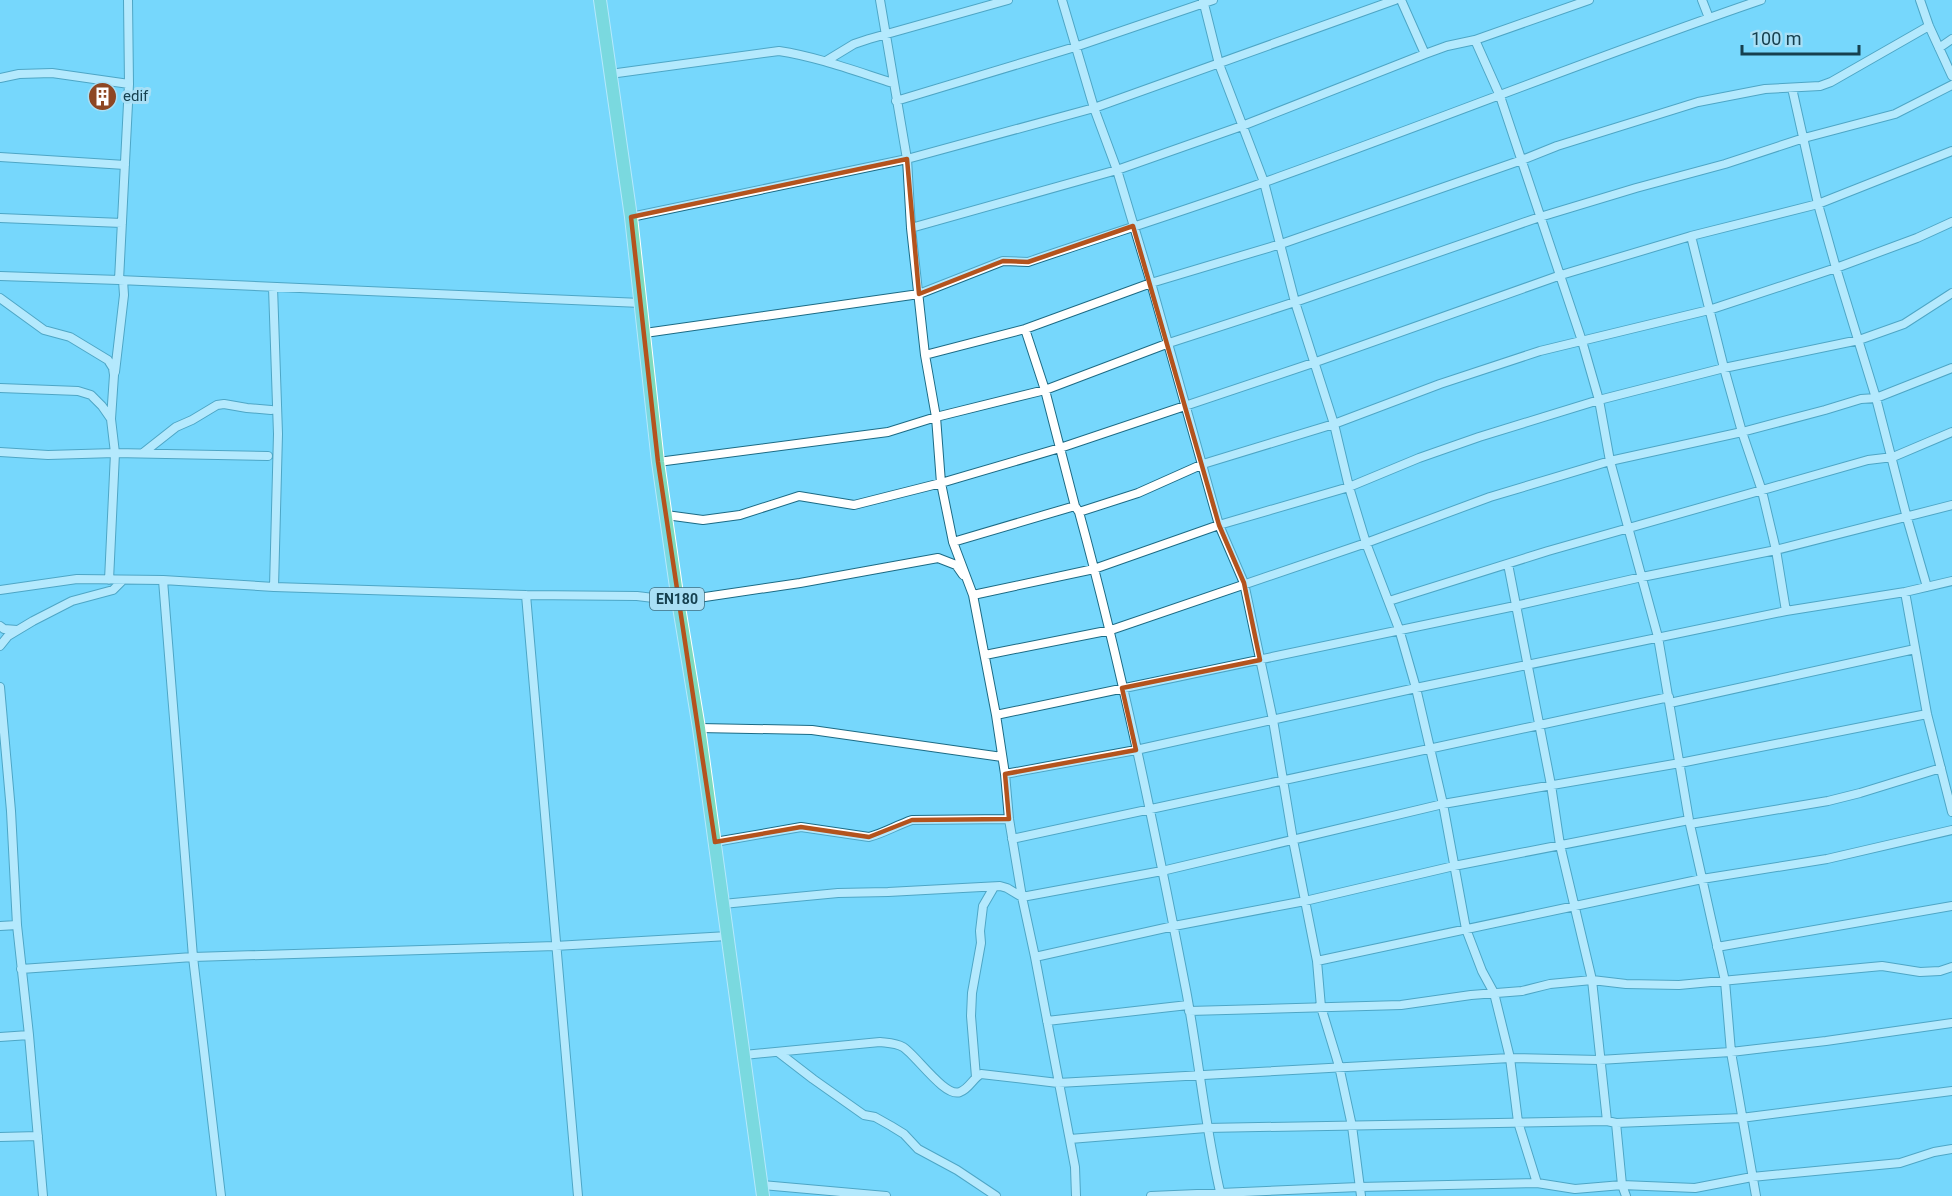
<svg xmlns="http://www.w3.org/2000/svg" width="1952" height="1196" viewBox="0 0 1952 1196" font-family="Roboto,sans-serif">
<rect width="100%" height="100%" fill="#76d7fc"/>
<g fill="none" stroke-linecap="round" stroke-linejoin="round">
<defs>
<path id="minor" d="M880,0L907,159L911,228L925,355L936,417L941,483L953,542L973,595L996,715L1005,774L1009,819L1022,897L1035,957L1075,1167L1076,1196
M1062,0L1094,108L1117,170L1151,283L1219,525L1244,583L1273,720L1293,840L1317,961L1321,1007L1339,1066L1352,1126L1361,1196
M1401,0L1425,54L1447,46L1475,40L1500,96L1582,341L1599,400L1610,461L1658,637L1689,820L1725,981L1731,1052L1756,1196
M1702,0L1709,18
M1920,0L1929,26L1952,76
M1475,40L1589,0
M1939,48L1952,39
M826,61L854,44L869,39L1008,0
M610,74L779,51C818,57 855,71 893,83
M0,78L19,74L52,73L129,84
M1792,88L1818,204L1836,268L1876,398L1907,518L1927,587
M896,101L1075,47L1213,0
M0,157L125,165
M631,217L907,159L1094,108L1395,0
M0,218L122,223
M911,228L1117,170L1242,126L1425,54
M1691,236L1724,368L1742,432L1762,491L1776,550L1786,611
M0,276L119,280L641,303
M119,280L129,84L128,0
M273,287L278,434L274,587
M0,298L44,330L70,337L108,360L113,368L114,375L111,419
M1025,329L1045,390L1075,506L1079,512C1122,669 1155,830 1186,990C1199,1059 1205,1128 1221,1196
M645,333L919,294L1003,261L1028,262C1107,235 1187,210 1265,182C1431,123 1594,57 1761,0
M925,355L1025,329L1151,283L1281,244L1522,160L1557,146L1698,102L1765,89L1820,86L1831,82L1929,26
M115,372L124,295L123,280
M0,388L78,391L91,395L102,406L111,419L115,453L109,580
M0,452L48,455L115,453L268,456
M143,453L176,427L192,420L217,405L224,404L247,408L271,410
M658,462L888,432L936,417L1045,390L1169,343L1295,302L1540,217L1636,188L1725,164L1804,138L1895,114L1952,85
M1079,512L1138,493L1203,464L1334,424L1440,384L1540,351L1709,310L1836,268L1917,238L1952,222
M666,515L703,520L740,515L799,496L854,505L941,483L1060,448L1313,363L1561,275L1691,236L1818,204L1952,151
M953,542L1075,506
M1508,564L1551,785L1560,845L1592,980L1607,1121
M163,580L193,957L221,1196
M0,590L77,579L163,580L274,587L526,595L637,596L678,601L800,583L938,558L956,565L963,575
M1905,592L1927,714L1952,812
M526,595L578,1196
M973,595L1094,569L1219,525L1349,487L1419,458L1479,437L1599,400L1724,368L1859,340L1904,324L1952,293
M1389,601L1548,551L1868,460L1893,457L1952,432
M0,626L4,629L17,630
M0,646L8,636L33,621L72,601L113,590L123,580
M985,655L1111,630L1366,543L1490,497L1610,461L1742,432L1825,410L1861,399L1876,398L1952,368
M0,687L11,811L17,925L29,1035L43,1196
M1670,703L1915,649
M996,715L1515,606L1642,577L1776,550L1952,505
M699,728L812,730L1002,757
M1005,774L1136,750L1416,688L1786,611L1905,592L1952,581
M1690,824L1828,801L1860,793L1941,768
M1012,839L1669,697
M715,842L801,827L869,837C884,833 897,825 912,820L1009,819
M723,904L838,893L888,892L1000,886L1007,888L1022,897L1162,871L1443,804L1680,763L1927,714
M0,926L17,925
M1717,947L1952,906
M1035,957L1174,926L1305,901L1454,866L1689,820
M1317,961L1702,879L1827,859L1952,830
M21,969L193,957L555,946L728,936
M1189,1011L1401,1005L1471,995L1522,991L1550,984L1592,980L1626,984L1679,985L1882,966L1920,972L1940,971L1952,967
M1047,1021L1188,1005
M0,1037L29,1035
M778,1052L813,1079L864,1115L875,1117L891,1126L904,1134L918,1149L957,1170L996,1196
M744,1055L880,1042C888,1043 896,1043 903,1047C916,1055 945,1098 960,1092C969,1089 973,1078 981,1074L1058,1083L1510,1058L1599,1060L1731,1052L1826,1041L1952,1023
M976,1077L971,1016L972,993L981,943L980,931L983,906L994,887
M1616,1123L1622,1185L1626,1196
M0,1137L38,1136
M1070,1139L1206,1128L1607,1121L1616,1123L1741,1118L1952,1091
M1537,1183L1575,1189L1622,1185L1695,1188L1752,1177L1900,1163L1934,1152L1952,1149
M762,1185L886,1196
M1151,1196L1359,1187L1537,1183L1518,1122L1510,1058L1494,993L1482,971L1466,929L1443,804L1416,688L1399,629L1366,543L1349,487L1334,424L1295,302L1264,182L1219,64L1203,0"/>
<path id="primary" d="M600,0L631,217L658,462L678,601L699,728L763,1196"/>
</defs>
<!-- minor casing -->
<use href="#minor" stroke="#1c6b85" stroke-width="10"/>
<!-- primary casing -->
<use href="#primary" stroke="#fff" stroke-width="14"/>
<!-- minor -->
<use href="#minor" stroke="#fff" stroke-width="8"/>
<!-- primary -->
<use href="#primary" stroke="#7edbbd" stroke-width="12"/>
</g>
<!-- marked area -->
<path d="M0 0H1952V1196H0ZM907,159L919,294L1003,261L1028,262L1133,226L1219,525L1244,583L1260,660L1122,688L1136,750L1005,774L1009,819L912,820L869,837L801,827L715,842L658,462L631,217Z" fill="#76d7fc" fill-opacity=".55" fill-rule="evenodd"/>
<path fill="none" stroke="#b4531d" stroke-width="4.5" stroke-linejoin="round" d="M907,159L919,294L1003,261L1028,262L1133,226L1219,525L1244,583L1260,660L1122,688L1136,750L1005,774L1009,819L912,820L869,837L801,827L715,842L658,462L631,217Z"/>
<!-- icons -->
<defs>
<symbol id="building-disc" viewBox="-11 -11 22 22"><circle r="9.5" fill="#8e4723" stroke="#a9dff5"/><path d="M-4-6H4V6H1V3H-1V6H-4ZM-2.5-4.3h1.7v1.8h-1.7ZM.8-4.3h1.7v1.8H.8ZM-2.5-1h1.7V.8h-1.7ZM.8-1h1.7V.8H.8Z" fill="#fff"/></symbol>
</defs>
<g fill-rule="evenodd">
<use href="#building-disc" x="86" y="80" width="33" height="33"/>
</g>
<g text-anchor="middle" stroke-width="6" stroke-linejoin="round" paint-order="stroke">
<!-- shield labels -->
<rect fill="#a9dff5" stroke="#427081" stroke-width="1.5" x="650" y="588" width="54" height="22" rx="4.5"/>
<g font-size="14" font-weight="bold" fill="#16404f">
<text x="677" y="604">EN180</text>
</g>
<!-- poi labels -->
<g font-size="15" fill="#16404f" stroke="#a9dff5" text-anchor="start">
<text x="123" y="101">edif</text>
</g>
</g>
<!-- scale -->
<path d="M1742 45v9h117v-9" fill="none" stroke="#16404f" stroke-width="3"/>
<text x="1751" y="45" font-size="18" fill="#16404f" stroke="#a9dff5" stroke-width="4.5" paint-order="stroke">100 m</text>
</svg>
